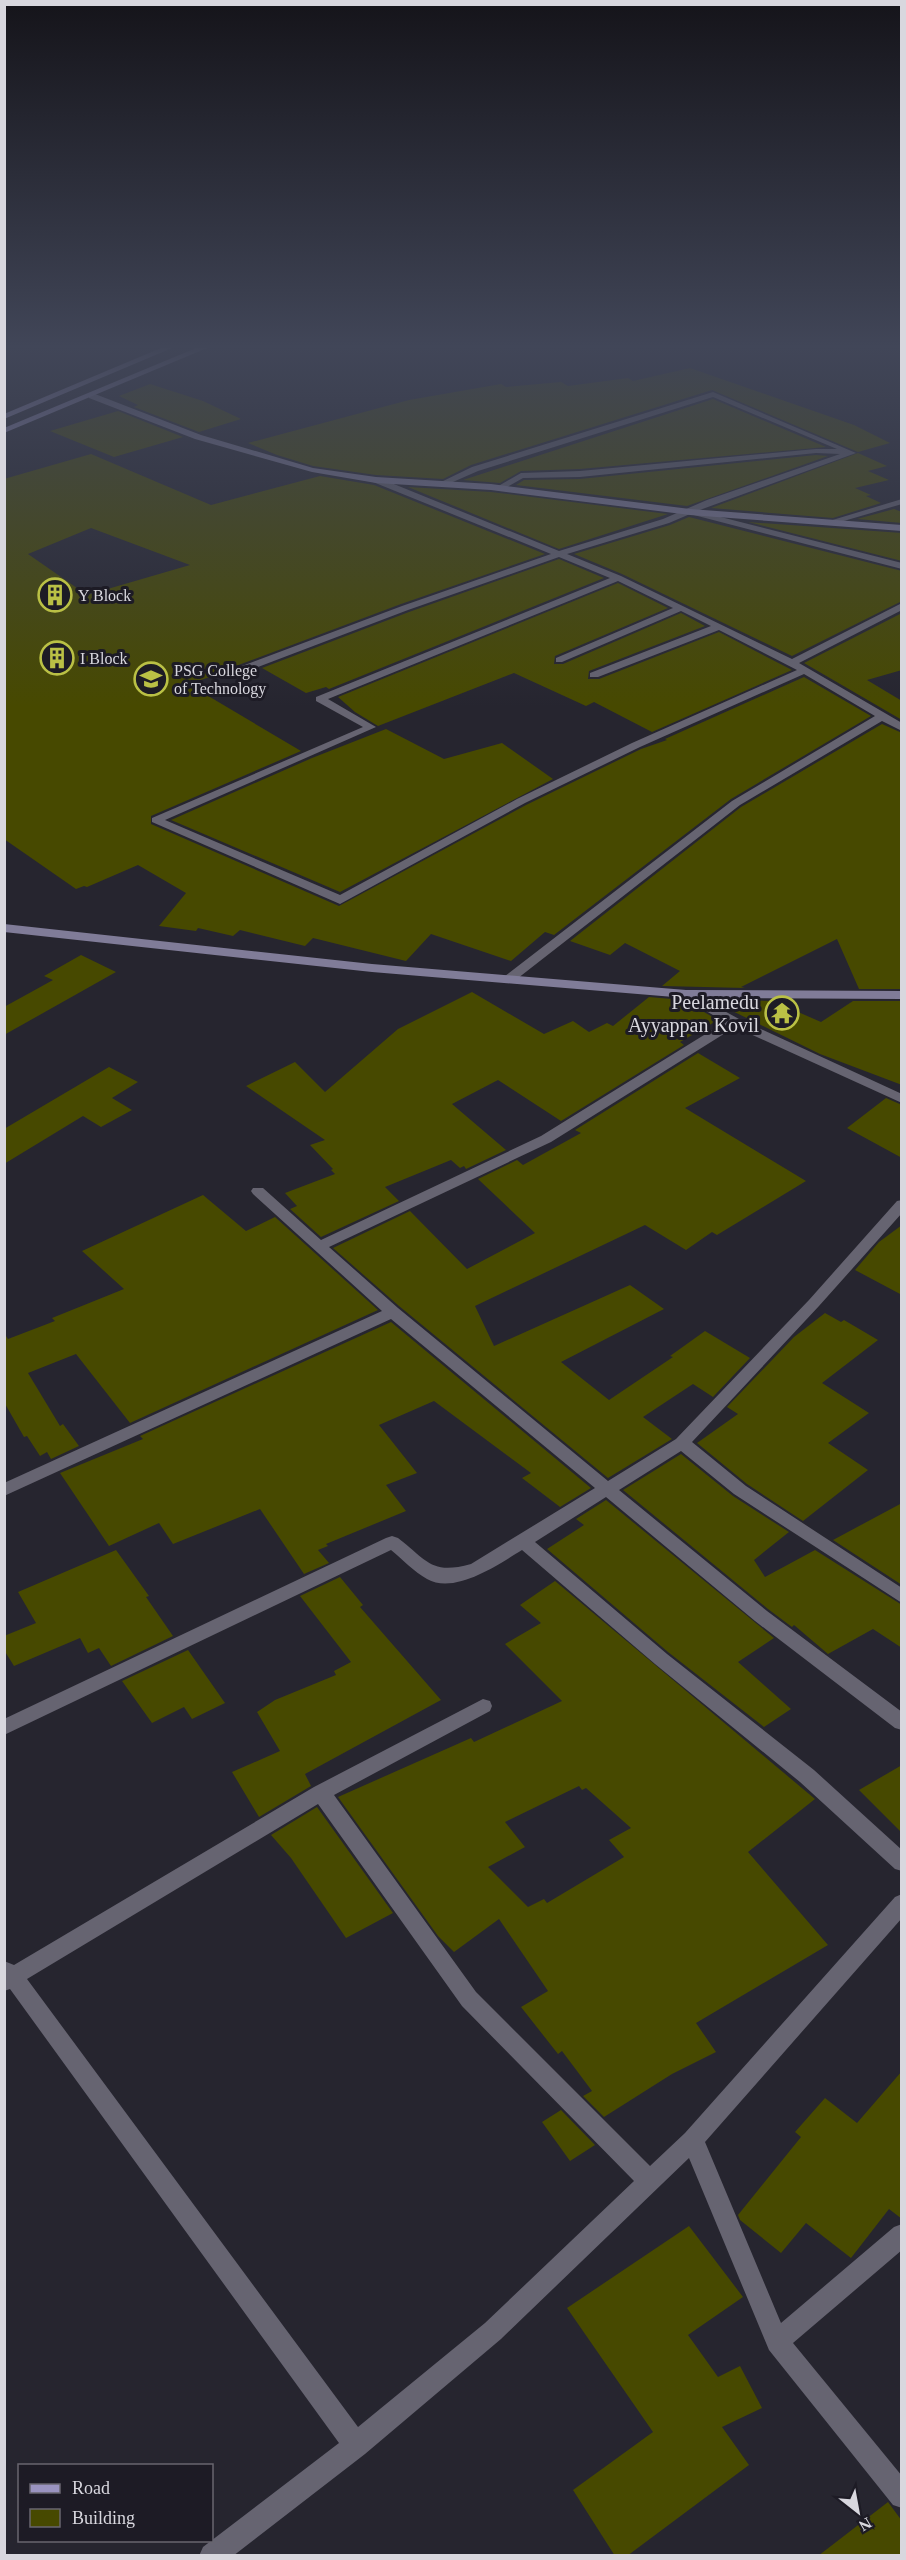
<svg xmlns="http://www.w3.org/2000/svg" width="906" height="2560" viewBox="0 0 906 2560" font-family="'Times New Roman',serif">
<rect width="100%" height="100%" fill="#26252f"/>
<!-- building -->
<path fill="#474900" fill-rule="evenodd" d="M690,368L854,425L890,443L858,452L712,390L471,465L443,479L376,475L313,466L277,455L248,443L409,400L501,384L506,387L561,382L568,386L628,378L633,381Z
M150,384L203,401L241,419L199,432L134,407L138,405L119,396Z
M713,399L826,447L580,469L521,471L500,483L463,480Z
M118,411L183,437L114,457L50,431Z
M858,453L887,466L868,471L889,480L855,488L871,495L866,496L881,503L833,518L711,508Z
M91,454L211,505L320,476L374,485L545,554L401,604L233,667L232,670L188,684L301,751L151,816V824L339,906L526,805L641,749L667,740L665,739L804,677L871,716L731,799L554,935L545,932L511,961L431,934L406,961L313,938L305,946L240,930L233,936L198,928L196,931L159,926L186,893L138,865L87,887L84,886L76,889L4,839V479ZM91,528L190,565L87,595L28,554Z
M816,455L828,456L687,506L516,485L524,480L580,479Z
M408,487L491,492L668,514L559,549Z
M894,509L902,512V523L857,519Z
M689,517L902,571V601L792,656L622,574L574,554L670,525Z
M748,522L902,533V561Z
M559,559L604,578L329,689L326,687L306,693L262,668L409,612Z
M618,583L668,608L555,656L554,664H563L681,613L705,626L589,671L588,679H599L719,632L792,670L652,732L594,702L586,706L514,673L378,726L355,712L338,697Z
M902,613V670L867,680L902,701V720L804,663Z
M882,724L902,733V989H859L837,939L741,987L745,988L662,986L680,971L625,943L610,955L570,941L741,807Z
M386,729L444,759L502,743L553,779L340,892L171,820L312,758Z
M81,955L116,972L4,1035V1007L53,980L44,976Z
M472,992L544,1034L573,1021L589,1032L607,1023L613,1026L649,997L683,1000L718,1020L680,1042L684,1045L561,1121L498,1080L452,1104L506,1150L466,1169L464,1166L460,1168L451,1160L385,1187L399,1201L321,1237L290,1209L297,1206L285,1193L335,1174L331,1170L333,1169L310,1145L325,1140L246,1086L295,1062L325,1092L398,1029Z
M710,1000L773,1001L821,1022L853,1001H902V1085L820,1054Z
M698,1053L740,1078L685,1108L806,1181L717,1235L712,1232L686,1250L645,1225L475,1306L494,1346L630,1285L664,1309L561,1362L609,1400L673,1357L670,1356L705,1331L750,1358L713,1397L693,1384L643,1417L672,1439L608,1478L399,1306L333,1248L410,1211L467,1269L535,1233L478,1179L517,1160L523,1165L581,1133L575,1130Z
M109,1067L138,1082L112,1098L132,1110L101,1127L83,1116L4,1164V1129Z
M886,1098L902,1105V1158L847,1128Z
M203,1195L246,1231L275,1217L378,1310L130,1423L76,1354L28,1373L60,1426L63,1424L79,1446L51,1459L47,1452L40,1456L27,1436L24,1437L4,1402V1333L8,1339L55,1321L52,1318L124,1289L82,1251Z
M902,1225V1295L855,1270L879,1242Z
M825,1313L841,1322L844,1320L878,1340L822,1383L869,1413L828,1443L868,1470L803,1521L747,1484L697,1443L738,1414L727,1407L794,1337Z
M391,1322L591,1488L560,1507L522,1478L531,1473L434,1401L379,1425L417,1473L386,1485L406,1511L326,1544L328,1546L318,1550L329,1563L304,1574L260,1509L173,1544L159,1523L109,1546L60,1473L143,1439L140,1436Z
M681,1454L733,1496L789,1532L754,1560L765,1577L815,1550L902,1605V1648L873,1629L828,1654L794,1625L792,1627L768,1609L623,1490Z
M606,1500L774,1638L738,1662L791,1709L764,1727L668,1652L547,1549L584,1525L576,1519Z
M902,1503V1585L833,1540Z
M116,1550L149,1596L146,1597L173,1636L111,1666L99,1648L88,1653L80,1638L14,1666L4,1650V1636L36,1623L18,1592Z
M340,1577L363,1605L360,1607L441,1700L305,1774L311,1786L259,1817L232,1772L280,1751L257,1712L275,1700L336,1675L334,1671L351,1662L300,1596Z
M555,1581L815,1799L748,1852L828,1945L696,2023L716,2052L672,2074L604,2117L583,2096L592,2091L562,2051L558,2054L521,2007L548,1991L499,1919L454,1952L438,1936L338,1797L471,1738L474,1742L562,1701L505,1644L541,1623L520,1605ZM579,1786L582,1790L586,1788L631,1828L609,1840L624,1857L547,1903L544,1899L528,1907L488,1867L525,1847L505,1822Z
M188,1650L225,1703L192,1719L184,1707L152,1723L122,1681Z
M902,1765V1833L859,1790Z
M317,1807L393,1913L346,1938L291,1858L271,1835Z
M902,2071V2219L889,2209L851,2258L806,2223L781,2253L740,2220L738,2215L801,2137L795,2132L825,2098L857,2123Z
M561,2110L595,2145L570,2161L542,2122Z
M689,2226L743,2297L688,2335L718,2377L740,2366L762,2408L722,2427L749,2465L627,2556H615L573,2490L653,2432L567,2308Z
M888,2502L902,2521V2556H818Z"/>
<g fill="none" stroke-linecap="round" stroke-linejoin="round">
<!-- street -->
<path fill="#666471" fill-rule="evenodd" d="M713,392L856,453L697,511L902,563V569L690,514L669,523L567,554L621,576L792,659L902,603V610L799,663L902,723V731L882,721L740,805L513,982L509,983L503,979L505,976L732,801L875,716L804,674L640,747L525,803L340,904L152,822V818L363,727L316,701V697L610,578L559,557L408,610L242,673H234V669L402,606L551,554L373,482V478H379L559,551L663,519L707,500L840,454L816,453L580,477L523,478L502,490L495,488L521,473L580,471L816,449H837L713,397L478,471L446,485L439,483L472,467ZM618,581L673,608L556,658V662H562L681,611L711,626L590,673V677H598L719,630L797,670L632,743L517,799L340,895L165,820L376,727L328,699Z
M902,499V504L830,525L826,522Z
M686,990L739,1019L902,1094V1103L735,1027L551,1142L329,1247L398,1308L608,1481L676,1439L809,1300L897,1201L902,1200V1213L819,1306L692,1442L746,1486L902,1588V1603L734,1494L681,1451L619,1490L767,1611L902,1712V1730L895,1728L755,1621L606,1497L535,1542L667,1654L814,1770L902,1850V1871L895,1869L800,1782L655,1664L522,1550C499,1564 455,1595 427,1579C414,1572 402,1559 391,1550L4,1735V1719L386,1538L392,1536L398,1538C428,1561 431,1575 471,1564L595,1488L391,1319L4,1496V1483L382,1311L253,1194L251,1191L253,1188H263L321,1240L541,1136L725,1022L682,997L680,994Z
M483,1699L490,1701L492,1706L490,1711L334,1795L476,1992L650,2166L685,2133L895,1897L902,1894V1918L705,2142L781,2323L894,2227L902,2224V2250L793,2343L902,2476V2508L893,2505L769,2350L689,2158L501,2339L365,2454L233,2556H199L203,2547L339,2443L10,1989L4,1991V1961L14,1965L314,1787ZM318,1804L462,2006L634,2181L485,2323L358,2427L27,1979Z"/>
<!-- secondary -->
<path fill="#807c98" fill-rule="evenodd" d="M89,394H95L201,435L313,468L376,477L491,484L690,509L902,525V531L690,515L491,490L376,483L312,472L195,439L89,398Z
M4,924L372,964L686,990L902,991V999L686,998L372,972L4,932Z"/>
<!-- primary -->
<path fill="#9a93c0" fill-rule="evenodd" d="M161,348H172L4,419V414Z
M196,348H207L4,433V428Z"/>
</g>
<!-- sky -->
<linearGradient id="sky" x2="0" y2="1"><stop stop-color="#15141a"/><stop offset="0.49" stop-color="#414658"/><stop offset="1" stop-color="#414658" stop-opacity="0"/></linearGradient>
<rect width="906" height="707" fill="url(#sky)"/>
<!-- icons -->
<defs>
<symbol id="building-ring" viewBox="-11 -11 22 22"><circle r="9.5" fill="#1d1b25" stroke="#bac045" stroke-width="1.5"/><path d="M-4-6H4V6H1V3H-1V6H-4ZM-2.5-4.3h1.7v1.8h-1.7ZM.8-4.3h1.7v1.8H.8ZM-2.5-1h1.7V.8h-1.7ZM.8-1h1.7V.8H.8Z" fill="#bac045"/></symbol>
<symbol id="university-ring" viewBox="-11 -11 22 22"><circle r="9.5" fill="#1d1b25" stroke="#bac045" stroke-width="1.5"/><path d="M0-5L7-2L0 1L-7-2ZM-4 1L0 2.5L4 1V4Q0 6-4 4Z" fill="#bac045"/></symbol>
<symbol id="temple-ring" viewBox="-11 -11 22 22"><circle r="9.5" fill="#1d1b25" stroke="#bac045" stroke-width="1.5"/><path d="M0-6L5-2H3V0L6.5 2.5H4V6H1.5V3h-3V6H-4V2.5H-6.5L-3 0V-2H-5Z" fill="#bac045"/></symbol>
</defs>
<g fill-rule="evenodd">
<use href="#building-ring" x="36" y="576" width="38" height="38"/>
<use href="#building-ring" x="38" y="639" width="38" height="38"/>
<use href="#university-ring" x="132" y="660" width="38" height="38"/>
<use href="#temple-ring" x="763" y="994" width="38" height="38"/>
</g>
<g text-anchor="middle" stroke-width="6" stroke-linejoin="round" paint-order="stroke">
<!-- far-poi labels -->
<g font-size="16" fill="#d8d7de" stroke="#1d1b25" text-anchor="start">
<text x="78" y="601">Y Block</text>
<text x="80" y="664">I Block</text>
<text x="174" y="676">PSG College<tspan x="174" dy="18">of Technology</tspan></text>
</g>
<!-- poi labels -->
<g font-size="20" fill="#d8d7de" stroke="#1d1b25" text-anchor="end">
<text x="759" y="1009">Peelamedu<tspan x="759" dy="23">Ayyappan Kovil</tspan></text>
</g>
</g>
<!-- border -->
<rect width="906" height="2560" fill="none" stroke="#d8d7de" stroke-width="12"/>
<!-- legend -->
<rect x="18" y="2464" width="195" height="78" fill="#1d1b25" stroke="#68666f" stroke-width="1.5"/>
<rect x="30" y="2484" width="30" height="9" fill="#9a93c0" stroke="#68666f" stroke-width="1.5"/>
<text x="72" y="2494" font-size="18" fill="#d8d7de">Road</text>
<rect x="30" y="2509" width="30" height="18" fill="#474900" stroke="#68666f" stroke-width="1.5"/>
<text x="72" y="2524" font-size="18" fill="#d8d7de">Building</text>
<!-- north arrow -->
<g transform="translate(858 2512) rotate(149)" stroke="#1d1b25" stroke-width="4.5" paint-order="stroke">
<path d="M0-4.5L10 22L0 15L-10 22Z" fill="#d8d7de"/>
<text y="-9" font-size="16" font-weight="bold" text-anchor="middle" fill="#d8d7de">N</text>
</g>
</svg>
